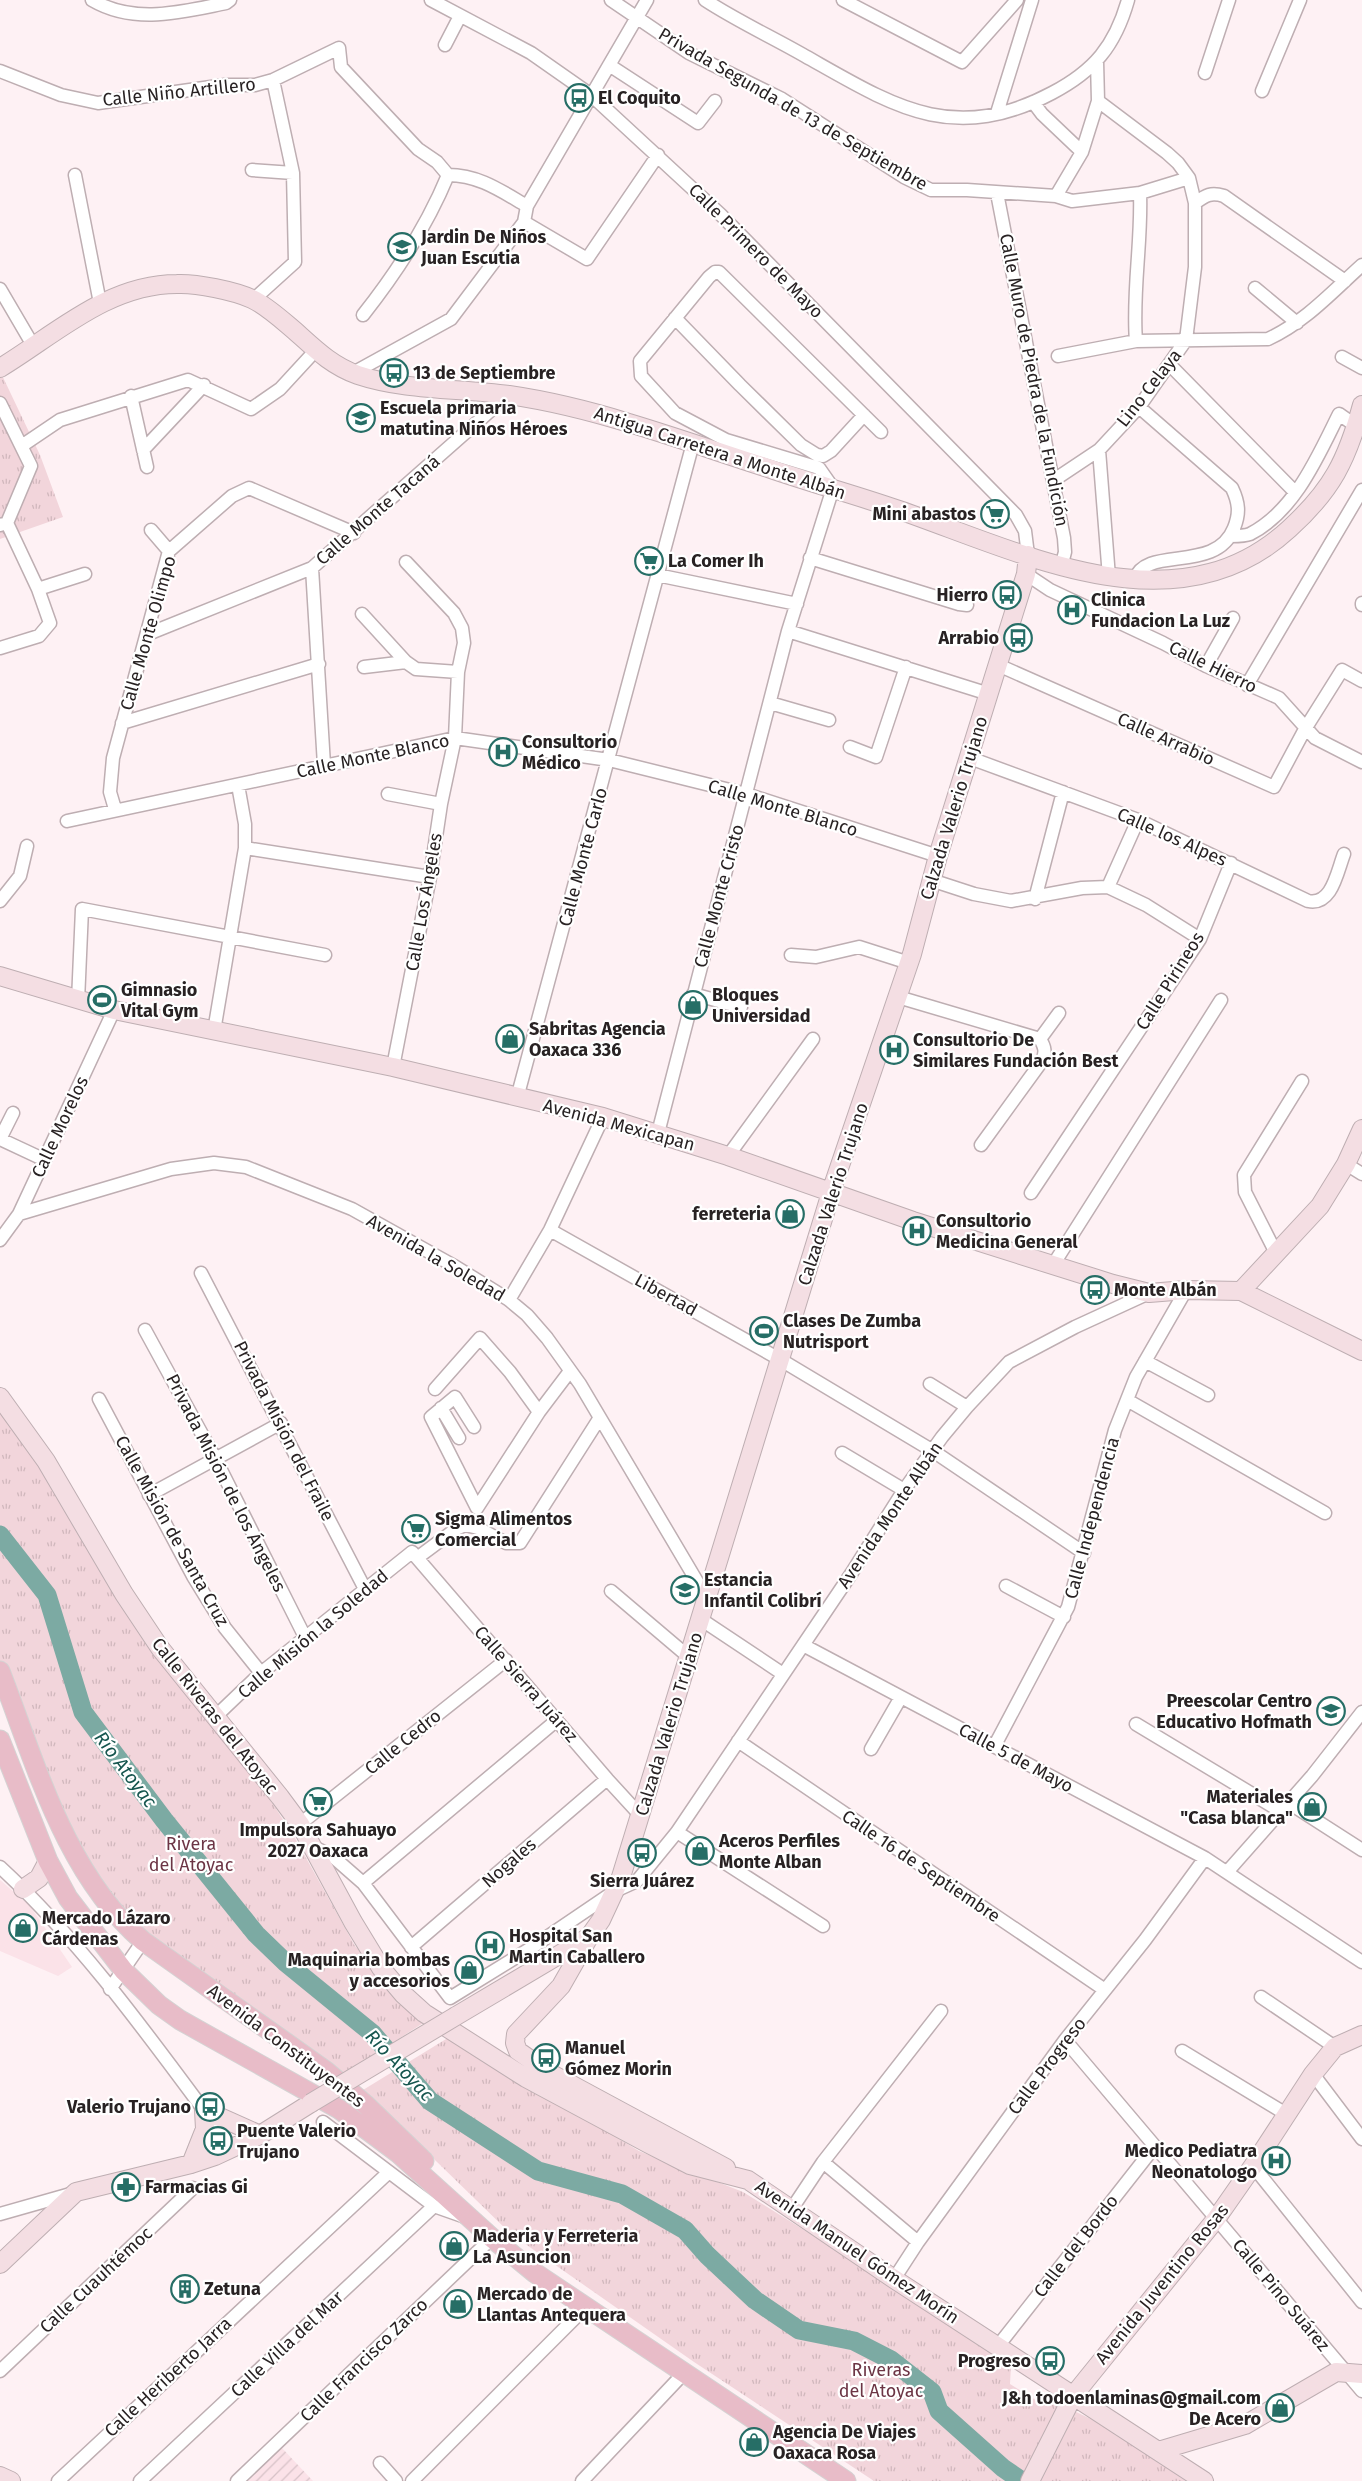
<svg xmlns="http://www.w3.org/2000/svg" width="1362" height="2481" viewBox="0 0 1362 2481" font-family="'Fira Sans',sans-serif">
<defs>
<pattern id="industrial-furrows" width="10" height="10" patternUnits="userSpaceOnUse" patternTransform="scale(1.25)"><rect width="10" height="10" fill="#fbe2e8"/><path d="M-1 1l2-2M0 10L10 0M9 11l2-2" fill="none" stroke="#d7c2c7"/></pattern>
<pattern id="park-tufts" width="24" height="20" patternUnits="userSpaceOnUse" patternTransform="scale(1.25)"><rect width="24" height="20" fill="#f2d5db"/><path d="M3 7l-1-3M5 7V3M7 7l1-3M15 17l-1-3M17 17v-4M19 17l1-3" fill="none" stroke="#d0b7bc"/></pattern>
</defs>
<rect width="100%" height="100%" fill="#fef1f4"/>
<!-- built -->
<path fill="#fbe2e8" d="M0,1880L30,1906L72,1967L58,1976L0,1951Z"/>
<!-- industrial -->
<path fill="url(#industrial-furrows)" d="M282,2448L313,2481H248Z"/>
<!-- park -->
<path fill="url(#park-tufts)" d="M0,371L40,455L63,517L0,539Z
M0,1401L217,1718L295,1838L355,1946L431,2018L341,2076L143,1941L54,1812L0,1671Z
M451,2036L639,2151L743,2192L926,2306L1011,2365L1010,2384L1042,2404L1049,2399L1118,2432L1190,2481H874L694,2362L511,2234L363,2090Z"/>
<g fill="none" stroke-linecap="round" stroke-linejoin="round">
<!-- river -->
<path stroke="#7caaa3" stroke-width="19" d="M0,1535L47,1595L83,1712L164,1820L256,1934L286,1963L372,2033L430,2101L538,2171L622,2194L685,2230L707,2255L755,2300L799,2330L854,2341L891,2360L932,2392L939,2411L1003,2468L1022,2481"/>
<defs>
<path id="street" d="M92,0C135,25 181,12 226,3L230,0
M431,0L531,53L591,95L721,215L1016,515L1025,531L1028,555
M611,0L689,53L782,99L904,177L931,190H967L1056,196L1072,201L1140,193L1189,178
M705,0C737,21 772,37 805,56C892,105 952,146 1052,93C1094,71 1115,46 1128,0
M843,0L962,62L1017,0
M445,45L460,16
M609,65L698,123L715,101
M0,71L61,95L98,103L225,85H255L273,80L339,48L341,67L418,149L437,162L448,175C479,175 501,191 527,206
M1205,73L1229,0
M1262,91L1300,0
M1033,102L1042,114L1082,152
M997,113L1032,0
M252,170L293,173
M75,175L100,303
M997,193L1064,538L1065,552L1061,567
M1056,196L1082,152L1098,101L1097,61
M1195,203C1206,195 1211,192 1224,196L1345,281
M524,222L587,259L658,155
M1255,288L1297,323
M0,289L34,347
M253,300L295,262L293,173L273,80
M363,315C397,272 427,226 448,175
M675,318L740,385L801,445L817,455L823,456L831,451L864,415
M1136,341C1132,292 1142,242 1140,193
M1058,356L1136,341L1268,339C1305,322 1332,292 1362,265
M1342,357L1362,368
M1169,364L1295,492
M353,373L451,319L524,222L527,206L647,0
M131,396L147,467
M0,403L31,466L7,523L0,525
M23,445L60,420L188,380L251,409L280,389L315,351
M143,450L204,385
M1099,450L1109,577
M1054,480L1099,450L1139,407L1186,340L1195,267V203L1189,178L1178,163L1167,153L1098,101
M151,530L169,551
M1231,536C1237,536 1245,536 1250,534C1295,511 1318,456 1339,414L1356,426
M810,558L959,604L967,605
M312,568L324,765
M1026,574L1050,590L1163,643L1206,666L1279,698L1315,738L1362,762
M657,575L797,604
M1135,579C1146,545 1216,574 1234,528C1240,513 1239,503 1232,488L1139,407
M38,589L85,574
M1362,603V605
M362,614L406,662L416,669L458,672
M788,631L989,694
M148,634L312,568L508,395
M0,648L39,636L50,623L38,589L7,523
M998,665L1274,787L1305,729L1342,670L1362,681
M1206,666L1233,618
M364,667L406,662
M1247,685L1362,490
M770,703L829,720
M122,723L319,664
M850,747L876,757L906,667
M970,758L1138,820L1308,901C1332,906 1337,872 1344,854
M388,794L441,804
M115,809L110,792L113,758L169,551L232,496L249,488L354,533
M67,821L455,738L609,760L746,794L938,856
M245,848L430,877
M931,880L974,894L1011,901L1082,888L1108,887L1146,905L1200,939
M1108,887L1138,820
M1035,899L1063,792
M0,901L20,876L27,846
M791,955L816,957L859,947L909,963
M693,994L741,1007
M898,997L1040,1039
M78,1001L82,909L325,955
M214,1031L245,848V824L238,785
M1040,1039L1059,1013
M393,1067L430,877L441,804L455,738L458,672L464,643L462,628L454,613L406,562
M517,1098L693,443
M13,1113L0,1139L45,1160
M658,1133L788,631L833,488L819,468L726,440L675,413L641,376L640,361L709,277L715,272H719L881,432
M981,1145L1042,1061C1046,1052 1045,1047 1040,1039
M728,1156L813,1039
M1346,1164L1362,1174
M1031,1193L1200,939L1231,863
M19,1214L171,1169L214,1163L246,1167L352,1209L456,1267L509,1300L527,1315L547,1338L580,1384L708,1600
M550,1230L781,1360L933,1451L1084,1553
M0,1240L19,1214L114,1010
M1275,1251L1245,1192L1244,1175L1302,1081
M1053,1265L1221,1000
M201,1273L365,1589
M509,1300L550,1230L603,1117
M145,1330L215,1458L305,1637
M1145,1361L1208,1395
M930,1384L967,1407
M435,1389L480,1338L510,1372L539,1412
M99,1399L193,1576L225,1628L261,1673
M1127,1400L1325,1513
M441,1408L459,1438
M474,1427L455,1397L431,1417L477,1508L539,1412L570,1371
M842,1453L904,1490
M149,1495L281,1423
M417,1558L456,1529L465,1525L478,1528L506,1543H520L599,1419
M1006,1586L1064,1617
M611,1591L690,1658
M702,1620L783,1674
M803,1645L1205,1858L1362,1962
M215,1717L261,1673L412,1552L607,1779L640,1815
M1136,1724L1282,1812
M738,1741L1105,1990
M995,1745L1068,1607L1115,1430L1136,1377L1186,1290
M871,1749L901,1697
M1289,1803L1362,1850
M300,1824L506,1660
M677,1832L823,1926
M311,1846L331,1855L363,1883L450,1998L531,1948L615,1891L637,1881L677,1832L851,1574L904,1490L942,1437L967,1407L1009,1362L1075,1327L1149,1293
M0,1867C89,1949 160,2052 232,2148
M1228,1871L1312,1776L1362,1712
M363,1883L557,1720
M411,1947L607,1779
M110,1989L143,1941
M1261,1997L1335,2047
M1065,2040L1362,2391
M1182,2051L1286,2114
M1313,2074L1362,2139
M323,2122L434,2206L468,2218
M823,2162L918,2242
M1253,2166L1362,2302
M791,2210L823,2162L941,2011
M0,2214L74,2193
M894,2279L918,2242L1065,2040L1145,1940L1205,1858
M998,2346L1155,2146
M0,2371L193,2188
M380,2463L396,2481
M58,2481L389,2172
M140,2481L434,2206
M237,2481L492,2238
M412,2481L585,2308
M582,2481L684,2373"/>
<path id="secondary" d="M0,368C56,334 108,284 177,284C196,283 235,291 252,299C267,306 283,321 295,331C315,349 332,366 358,375C406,391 460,388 509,395C550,401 590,411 629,423C676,437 721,453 768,468C811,483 856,495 899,510C1021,552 1176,633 1289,529C1332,490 1347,460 1362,405
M0,976L114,1010L393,1067L603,1117L728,1156L913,1221L1113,1284L1149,1293L1186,1290L1241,1291L1362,1351
M1241,1291L1320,1206L1346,1164L1362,1129
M0,1397L46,1461L124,1594L160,1648L280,1797L300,1824L353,1922L381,1968L403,1994L424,2013L526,2078L647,2143L690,2165L748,2180L894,2279L1204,2481
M23,1889L39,1878L48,1861
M589,1937L561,1986L516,2034L515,2043L518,2051L548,2072L726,2168
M456,2016L589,1937L601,1920L621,1877L834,1183L912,954L938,856L1026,574L1028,555
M204,2110L260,2135
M191,2164L205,2129L204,2110
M0,2264L76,2192L191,2164L215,2156L260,2135L311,2103
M1158,2451L1245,2425L1336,2372L1362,2374
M0,2476L11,2481
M1030,2481L1073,2396L1216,2219L1253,2166L1313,2074L1335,2047L1362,2035"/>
<path id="primary" d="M0,1671C36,1764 65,1874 143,1941L326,2071L366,2105L424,2161
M0,1740L48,1861L68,1898L124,1971L159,2005L180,2020L339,2109L398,2153L492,2238L535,2273L846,2481"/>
</defs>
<!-- street casing -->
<use href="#street" stroke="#beaeb2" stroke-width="15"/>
<!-- secondary casing -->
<use href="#secondary" stroke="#beaeb2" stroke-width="20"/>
<!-- primary casing -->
<use href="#primary" stroke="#d4d3d3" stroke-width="21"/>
<!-- street -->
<use href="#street" stroke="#fff" stroke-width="12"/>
<!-- secondary -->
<use href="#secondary" stroke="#f4dee3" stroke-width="18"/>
<!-- primary -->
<use href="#primary" stroke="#e8bcc8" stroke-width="19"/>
<defs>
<path id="secondary-bridge" d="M311,2103L456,2016"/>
</defs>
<!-- secondary-bridge casing -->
<use href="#secondary-bridge" stroke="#beaeb2" stroke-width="20" stroke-linecap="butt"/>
<!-- secondary-bridge -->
<use href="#secondary-bridge" stroke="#f4dee3" stroke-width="18"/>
</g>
<!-- icons -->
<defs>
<symbol id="bus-ring" viewBox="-11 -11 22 22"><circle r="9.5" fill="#fff" stroke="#266e66" stroke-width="1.5"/><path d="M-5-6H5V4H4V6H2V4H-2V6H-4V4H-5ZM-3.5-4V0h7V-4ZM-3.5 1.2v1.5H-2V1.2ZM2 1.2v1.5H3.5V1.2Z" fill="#266e66"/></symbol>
<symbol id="school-ring" viewBox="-11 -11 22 22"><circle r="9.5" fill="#fff" stroke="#266e66" stroke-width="1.5"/><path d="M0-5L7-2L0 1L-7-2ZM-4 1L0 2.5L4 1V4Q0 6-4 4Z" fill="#266e66"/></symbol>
<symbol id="supermarket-ring" viewBox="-11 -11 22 22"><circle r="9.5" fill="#fff" stroke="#266e66" stroke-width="1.5"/><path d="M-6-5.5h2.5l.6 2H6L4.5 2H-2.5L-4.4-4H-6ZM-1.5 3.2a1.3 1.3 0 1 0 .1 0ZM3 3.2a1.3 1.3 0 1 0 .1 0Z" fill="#266e66"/></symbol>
<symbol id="hospital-ring" viewBox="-11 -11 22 22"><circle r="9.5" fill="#fff" stroke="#266e66" stroke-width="1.5"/><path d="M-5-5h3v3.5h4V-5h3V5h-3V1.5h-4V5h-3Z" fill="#266e66"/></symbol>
<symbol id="stadium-ring" viewBox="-11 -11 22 22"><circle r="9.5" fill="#fff" stroke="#266e66" stroke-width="1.5"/><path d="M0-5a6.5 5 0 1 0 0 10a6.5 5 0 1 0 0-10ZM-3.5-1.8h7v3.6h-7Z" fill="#266e66"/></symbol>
<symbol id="shop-ring" viewBox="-11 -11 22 22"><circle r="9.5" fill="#fff" stroke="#266e66" stroke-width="1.5"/><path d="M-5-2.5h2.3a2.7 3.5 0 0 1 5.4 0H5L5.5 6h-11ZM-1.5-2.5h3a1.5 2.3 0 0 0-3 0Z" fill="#266e66"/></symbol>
<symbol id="pharmacy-ring" viewBox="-11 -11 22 22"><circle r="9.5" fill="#fff" stroke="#266e66" stroke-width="1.5"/><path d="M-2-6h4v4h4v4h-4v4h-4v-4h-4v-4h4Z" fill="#266e66"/></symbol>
<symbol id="building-ring" viewBox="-11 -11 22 22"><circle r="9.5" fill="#fff" stroke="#266e66" stroke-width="1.5"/><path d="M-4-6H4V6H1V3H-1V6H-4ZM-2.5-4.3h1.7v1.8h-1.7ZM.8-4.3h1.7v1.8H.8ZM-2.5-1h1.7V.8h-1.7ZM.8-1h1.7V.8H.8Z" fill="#266e66"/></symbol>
</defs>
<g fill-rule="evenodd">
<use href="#bus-ring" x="563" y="82" width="32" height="32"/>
<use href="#school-ring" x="386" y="231" width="32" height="32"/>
<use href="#bus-ring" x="378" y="357" width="32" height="32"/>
<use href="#school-ring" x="345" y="402" width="32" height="32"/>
<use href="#supermarket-ring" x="979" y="498" width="32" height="32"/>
<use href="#supermarket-ring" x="633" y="545" width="32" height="32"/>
<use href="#bus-ring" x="991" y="579" width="32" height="32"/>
<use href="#hospital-ring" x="1056" y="594" width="32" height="32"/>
<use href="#bus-ring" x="1002" y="622" width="32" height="32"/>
<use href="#hospital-ring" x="487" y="736" width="32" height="32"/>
<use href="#stadium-ring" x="86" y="984" width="32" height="32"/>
<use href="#shop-ring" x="677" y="989" width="32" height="32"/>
<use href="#shop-ring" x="494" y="1023" width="32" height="32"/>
<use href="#hospital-ring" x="878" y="1034" width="32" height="32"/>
<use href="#shop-ring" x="774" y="1198" width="32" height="32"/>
<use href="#hospital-ring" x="901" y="1215" width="32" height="32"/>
<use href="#bus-ring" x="1079" y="1274" width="32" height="32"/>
<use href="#stadium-ring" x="748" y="1315" width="32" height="32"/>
<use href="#supermarket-ring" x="400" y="1513" width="32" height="32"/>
<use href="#school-ring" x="669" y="1574" width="32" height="32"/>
<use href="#school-ring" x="1315" y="1695" width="32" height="32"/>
<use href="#supermarket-ring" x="302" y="1786" width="32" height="32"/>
<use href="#shop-ring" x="1296" y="1791" width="32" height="32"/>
<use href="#shop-ring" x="684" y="1835" width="32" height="32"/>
<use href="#bus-ring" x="626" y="1837" width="32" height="32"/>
<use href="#shop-ring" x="7" y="1912" width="32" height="32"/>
<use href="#hospital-ring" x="474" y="1930" width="32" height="32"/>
<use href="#shop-ring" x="453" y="1954" width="32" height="32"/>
<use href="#bus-ring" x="530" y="2042" width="32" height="32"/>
<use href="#bus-ring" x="194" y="2091" width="32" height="32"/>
<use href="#bus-ring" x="202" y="2125" width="32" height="32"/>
<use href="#hospital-ring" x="1260" y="2145" width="32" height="32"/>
<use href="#pharmacy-ring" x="110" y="2171" width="32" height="32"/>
<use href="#shop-ring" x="438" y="2230" width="32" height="32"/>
<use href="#building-ring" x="169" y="2273" width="32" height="32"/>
<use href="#shop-ring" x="442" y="2288" width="32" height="32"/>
<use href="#bus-ring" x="1034" y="2345" width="32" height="32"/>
<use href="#shop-ring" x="1264" y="2392" width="32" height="32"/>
<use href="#shop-ring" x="738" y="2426" width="32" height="32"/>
</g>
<g text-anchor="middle" stroke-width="4.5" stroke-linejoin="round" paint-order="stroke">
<!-- street labels -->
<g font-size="18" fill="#282223" stroke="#fff">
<text transform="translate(179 92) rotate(-6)" y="6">Calle Niño Artillero</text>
<text transform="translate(793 109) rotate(30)" y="6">Privada Segunda de 13 de Septiembre</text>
<text transform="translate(756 251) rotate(45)" y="6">Calle Primero de Mayo</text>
<text transform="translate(1034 380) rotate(79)" y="6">Calle Muro de Piedra de la Fundición</text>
<text transform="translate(1149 388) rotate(-52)" y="6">Lino Celaya</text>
<text transform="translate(720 453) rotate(18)" y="6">Antigua Carretera a Monte Albán</text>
<text transform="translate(378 510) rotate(-41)" y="6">Calle Monte Tacaná</text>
<text transform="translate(148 633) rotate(-74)" y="6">Calle Monte Olimpo</text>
<text transform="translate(1213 667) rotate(26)" y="6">Calle Hierro</text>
<text transform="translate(1166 739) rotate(24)" y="6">Calle Arrabio</text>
<text transform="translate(373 756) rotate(-12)" y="6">Calle Monte Blanco</text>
<text transform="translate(783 808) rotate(17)" y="6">Calle Monte Blanco</text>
<text transform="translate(954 808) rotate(-73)" y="6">Calzada Valerio Trujano</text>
<text transform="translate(1172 837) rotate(24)" y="6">Calle los Alpes</text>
<text transform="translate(583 857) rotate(-75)" y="6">Calle Monte Carlo</text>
<text transform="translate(719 896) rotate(-75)" y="6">Calle Monte Cristo</text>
<text transform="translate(424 902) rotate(-80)" y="6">Calle Los Ángeles</text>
<text transform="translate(1170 981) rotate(-58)" y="6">Calle Pirineos</text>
<text transform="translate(619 1125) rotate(15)" y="6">Avenida Mexicapan</text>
<text transform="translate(60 1127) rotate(-65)" y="6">Calle Morelos</text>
<text transform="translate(833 1194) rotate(-72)" y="6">Calzada Valerio Trujano</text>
<text transform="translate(436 1258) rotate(30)" y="6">Avenida la Soledad</text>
<text transform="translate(666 1295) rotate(29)" y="6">Libertad</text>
<text transform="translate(284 1431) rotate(63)" y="6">Privada Misión del Fraile</text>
<text transform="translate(226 1483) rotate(63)" y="6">Privada Misión de los Ángeles</text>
<text transform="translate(890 1515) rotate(-56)" y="6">Avenida Monte Albán</text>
<text transform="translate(1092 1518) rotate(-75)" y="6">Calle Independencia</text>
<text transform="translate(172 1531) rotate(61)" y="6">Calle Misión de Santa Cruz</text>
<text transform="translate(313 1634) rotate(-40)" y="6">Calle Misión la Soledad</text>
<text transform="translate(526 1684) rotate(49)" y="6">Calle Sierra Juárez</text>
<text transform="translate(215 1716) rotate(52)" y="6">Calle Riveras del Atoyac</text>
<text transform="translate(669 1724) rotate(-73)" y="6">Calzada Valerio Trujano</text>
<text transform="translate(403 1742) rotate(-39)" y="6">Calle Cedro</text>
<text transform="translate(1016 1758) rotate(28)" y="6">Calle 5 de Mayo</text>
<text transform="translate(509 1863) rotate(-41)" y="6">Nogales</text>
<text transform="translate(921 1866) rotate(34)" y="6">Calle 16 de Septiembre</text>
<text transform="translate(286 2046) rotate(37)" y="6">Avenida Constituyentes</text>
<text transform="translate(1047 2066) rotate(-53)" y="6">Calle Progreso</text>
<text transform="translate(1076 2246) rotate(-52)" y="6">Calle del Bordo</text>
<text transform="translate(857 2252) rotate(34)" y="6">Avenida Manuel Gómez Morín</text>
<text transform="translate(96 2280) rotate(-43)" y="6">Calle Cuauhtémoc</text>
<text transform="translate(1162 2284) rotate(-51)" y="6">Avenida Juventino Rosas</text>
<text transform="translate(1281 2295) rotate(50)" y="6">Calle Pino Suárez</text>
<text transform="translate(287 2344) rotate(-43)" y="6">Calle Villa del Mar</text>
<text transform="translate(364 2360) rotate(-44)" y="6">Calle Francisco Zarco</text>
<text transform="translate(168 2377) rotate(-43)" y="6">Calle Heriberto Jarra</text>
</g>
<!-- poi labels -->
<g font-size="18" font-weight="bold" fill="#282223" stroke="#fff" text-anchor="start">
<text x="598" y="104">El Coquito</text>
<text x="421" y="243">Jardin De Niños<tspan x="421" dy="21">Juan Escutia</tspan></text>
<text x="413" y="379">13 de Septiembre</text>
<text x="380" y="414">Escuela primaria<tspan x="380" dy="21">matutina Niños Héroes</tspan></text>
<text x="976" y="520" text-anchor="end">Mini abastos</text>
<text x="668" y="567">La Comer Ih</text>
<text x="988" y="601" text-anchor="end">Hierro</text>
<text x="1091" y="606">Clinica<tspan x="1091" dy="21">Fundacion La Luz</tspan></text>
<text x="999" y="644" text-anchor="end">Arrabio</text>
<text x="522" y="748">Consultorio<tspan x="522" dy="21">Médico</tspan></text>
<text x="121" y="996">Gimnasio<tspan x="121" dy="21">Vital Gym</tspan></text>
<text x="712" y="1001">Bloques<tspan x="712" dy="21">Universidad</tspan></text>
<text x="529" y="1035">Sabritas Agencia<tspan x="529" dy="21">Oaxaca 336</tspan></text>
<text x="913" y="1046">Consultorio De<tspan x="913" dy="21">Similares Fundación Best</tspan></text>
<text x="771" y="1220" text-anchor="end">ferreteria</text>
<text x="936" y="1227">Consultorio<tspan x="936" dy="21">Medicina General</tspan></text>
<text x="1114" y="1296">Monte Albán</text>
<text x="783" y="1327">Clases De Zumba<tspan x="783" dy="21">Nutrisport</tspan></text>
<text x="435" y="1525">Sigma Alimentos<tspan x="435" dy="21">Comercial</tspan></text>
<text x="704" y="1586">Estancia<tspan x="704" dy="21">Infantil Colibrí</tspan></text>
<text x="1312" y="1707" text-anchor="end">Preescolar Centro<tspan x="1312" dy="21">Educativo Hofmath</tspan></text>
<text x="1293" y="1803" text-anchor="end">Materiales<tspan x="1293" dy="21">"Casa blanca"</tspan></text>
<text x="318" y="1836" text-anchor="middle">Impulsora Sahuayo<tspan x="318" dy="21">2027 Oaxaca</tspan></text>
<text x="719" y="1847">Aceros Perfiles<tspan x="719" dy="21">Monte Alban</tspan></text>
<text x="642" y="1887" text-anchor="middle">Sierra Juárez</text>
<text x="42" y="1924">Mercado Lázaro<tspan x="42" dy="21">Cárdenas</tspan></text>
<text x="509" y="1942">Hospital San<tspan x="509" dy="21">Martin Caballero</tspan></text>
<text x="450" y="1966" text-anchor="end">Maquinaria bombas<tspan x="450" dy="21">y accesorios</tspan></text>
<text x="565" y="2054">Manuel<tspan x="565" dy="21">Gómez Morin</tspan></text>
<text x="191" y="2113" text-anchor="end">Valerio Trujano</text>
<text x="237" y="2137">Puente Valerio<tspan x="237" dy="21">Trujano</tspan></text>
<text x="1257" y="2157" text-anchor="end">Medico Pediatra<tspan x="1257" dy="21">Neonatologo</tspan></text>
<text x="145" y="2193">Farmacias Gi</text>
<text x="473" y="2242">Maderia y Ferreteria<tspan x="473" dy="21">La Asuncion</tspan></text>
<text x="204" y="2295">Zetuna</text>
<text x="477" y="2300">Mercado de<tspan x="477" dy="21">Llantas Antequera</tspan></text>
<text x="1031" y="2367" text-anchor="end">Progreso</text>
<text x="1261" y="2404" text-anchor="end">J&amp;h todoenlaminas@gmail.com<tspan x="1261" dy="21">De Acero</tspan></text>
<text x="773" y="2438">Agencia De Viajes<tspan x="773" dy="21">Oaxaca Rosa</tspan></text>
</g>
<!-- park labels -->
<g font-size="18" fill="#6c3545" stroke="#fff">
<text x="191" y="1850">Rivera<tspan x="191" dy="21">del Atoyac</tspan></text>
<text x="881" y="2376">Riveras<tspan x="881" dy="21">del Atoyac</tspan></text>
</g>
<!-- water labels -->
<g font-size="19" font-style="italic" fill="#16564f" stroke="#fff">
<text transform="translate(126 1769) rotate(53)" y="7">Río Atoyac</text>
<text transform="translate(400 2065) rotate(47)" y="7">Río Atoyac</text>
</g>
</g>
</svg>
